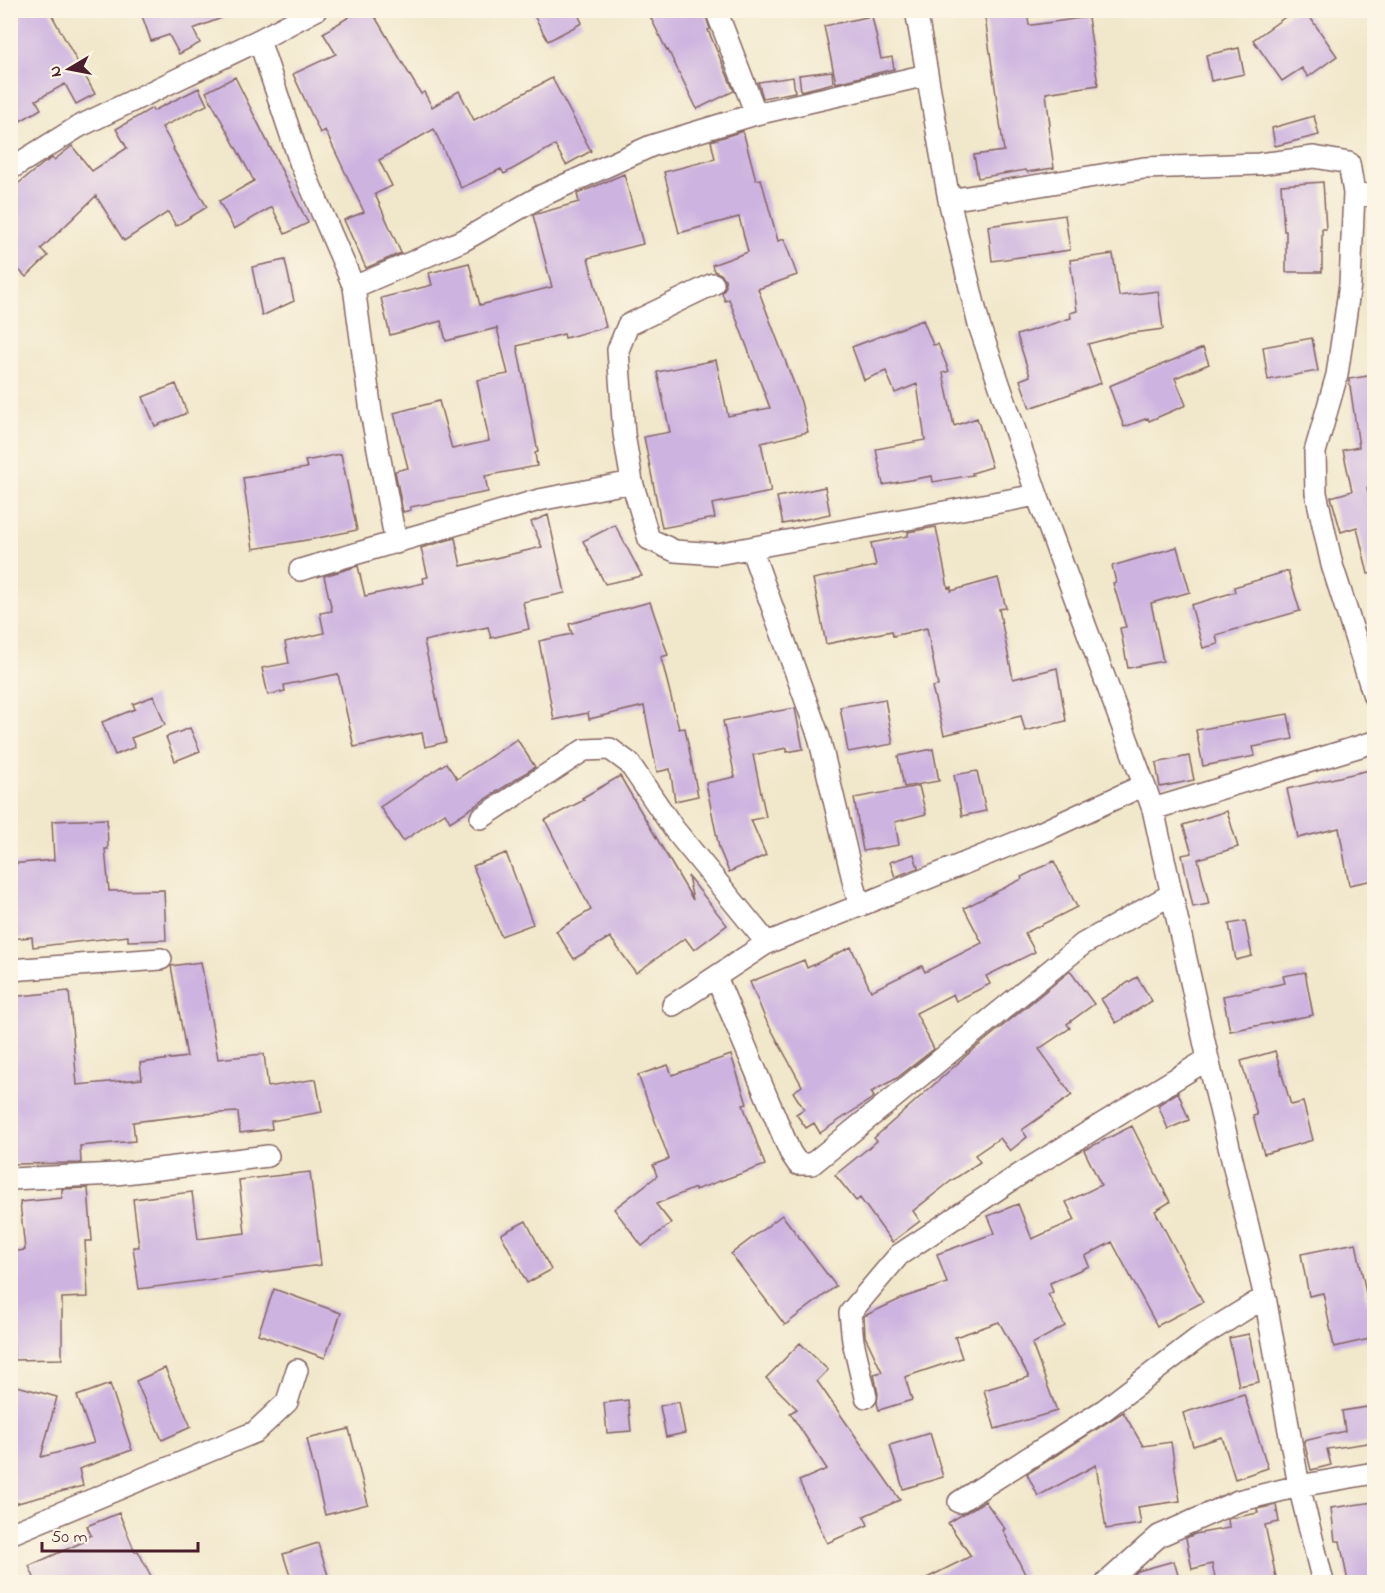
<svg xmlns="http://www.w3.org/2000/svg" width="1385" height="1593" viewBox="0 0 1385 1593" font-family="'Indie Flower',sans-serif">
<rect width="100%" height="100%" fill="#fcf5e5"/>
<filter id="ink" filterUnits="userSpaceOnUse"><feTurbulence type="fractalNoise" baseFrequency=".0167" numOctaves="2"/><feDisplacementMap in="SourceGraphic" scale="12" xChannelSelector="R" yChannelSelector="G"/><feConvolveMatrix kernelMatrix="1 2 1 2 8 2 1 2 1" color-interpolation-filters="sRGB"/></filter>
<filter id="wash" filterUnits="userSpaceOnUse"><feTurbulence type="fractalNoise" baseFrequency=".008" numOctaves="4" result="noise"/><feDisplacementMap in="SourceGraphic" scale="24" xChannelSelector="R" yChannelSelector="G"/><feGaussianBlur stdDeviation="1.35" result="paint"/><feColorMatrix in="noise" values="0 0 0 0 0 0 0 0 0 0 0 0 0 0 0 0 0 1.4 0 .05"/><feComposite in="paint" operator="in"/></filter>
<g filter="url(#wash)">
<rect width="100%" height="100%" fill="#f1e7cb"/>
<g id="blocks">
<!-- building -->
<path fill="#cdb4e0" d="M10,10H49L95,94L76,104L65,84L36,100L41,109L10,127Z
M140,10H236L237,12L193,29L200,43L179,54L169,35L151,41Z
M360,10H371L421,94L424,92L432,107L459,91L474,120L552,78L591,151L566,165L555,145L504,174L501,169L461,188L434,129L379,160L392,186L375,194L401,253L366,268L344,220L364,212L325,130L320,133L293,74L336,54L323,33Z
M531,10H576L582,23L548,41Z
M647,10H704L710,29L708,30L734,91L697,109L668,50L667,51Z
M984,10H1027L1029,25H1032L1088,17L1098,85L1046,93L1050,125L1048,126L1054,168L1027,172L1026,170L978,178L974,155L1004,151Z
M1295,10H1305L1337,56L1308,77L1302,68L1282,81L1253,40Z
M872,16L881,59L892,57L894,69L836,83L824,26Z
M1239,48L1244,74L1211,81L1206,55Z
M832,71L833,83L801,91L799,75Z
M235,77L308,223L285,234L272,207L234,229L219,201L254,181L206,92Z
M793,77L795,92L763,98L758,82Z
M199,88L207,105L162,127L174,148L173,149L207,207L176,226L168,212L124,241L96,196L41,249L48,256L26,277L10,261V190L44,163L52,158L54,160L72,146L92,171L127,148L116,129L152,108L153,111Z
M1314,116L1319,135L1275,146L1272,128Z
M743,131L756,180L761,179L778,241L784,239L797,275L758,289L801,402L808,432L761,443L771,492L712,504L715,518L662,528L644,437L670,432L657,372L716,360L728,416L770,408L729,299L725,301L722,293L726,286L725,279L721,274L714,271L712,265L748,252L739,217L679,233L664,172L715,159L711,141Z
M624,174L643,244L588,258L606,327L565,338L564,334L517,346L538,452L535,453L537,466L485,476L488,492L410,507L411,510L403,512L395,471L408,468L394,413L439,401L452,449L489,441L477,380L508,374L497,328L446,341L441,321L390,335L381,298L432,285L429,273L469,263L480,305L552,287L533,215L579,202L577,194Z
M1323,182L1326,229H1322V272H1286V231H1284L1281,185Z
M1065,215L1070,250L992,261L988,226Z
M1113,254L1119,296L1158,291L1163,329L1126,334L1088,344L1101,383L1030,408L1020,380L1030,376L1017,335L1071,318L1070,313L1077,311L1070,260Z
M285,260L294,301L262,316L252,267Z
M923,320L933,345L938,344L949,371L943,373L954,426L977,418L992,467L972,473L973,475L933,482L932,476L883,485L876,449L925,440L917,384L895,393L886,371L864,380L852,347Z
M1312,338L1318,371L1268,380L1263,347Z
M1203,348L1209,364L1175,378L1186,405L1149,421L1148,418L1124,427L1109,386Z
M1374,375V487L1367,488L1374,514V573L1368,574L1357,527L1341,532L1331,497L1352,491L1343,450L1359,447L1349,379Z
M176,384L187,413L155,426L143,397Z
M341,454L357,530L313,539L253,549L243,478L307,468L305,461Z
M825,487L830,514L783,524L777,497Z
M548,515L565,593L523,602L529,629L491,638L488,627L424,641L446,742L425,747L422,733L354,747L338,674L284,685L285,691L268,695L262,668L289,663L285,642L324,633L320,613L332,611L324,576L358,566L365,596L424,583L423,578L428,577L421,548L455,538L461,566L542,547L531,522Z
M615,525L642,576L605,584L583,541Z
M936,527L948,588L951,587V591L998,578L1006,608L999,609L1013,679L1057,668L1066,721L1025,731L1021,716L944,735L932,687L938,686L927,628L893,636L892,631L826,644L813,579L876,566L871,543L908,536V532Z
M1177,547L1190,592L1151,603L1163,661L1128,668L1120,628L1126,627L1113,583L1116,582L1112,566Z
M1288,571L1300,611L1216,635L1218,644L1203,648L1191,605L1235,592L1234,587Z
M650,602L668,655L661,657L679,729L685,728L698,796L675,801L670,769L657,772L644,706L589,719L588,713L554,720L539,641L572,634L569,624Z
M154,696L165,725L131,738L135,747L115,755L102,722L135,709L133,704Z
M885,699L893,744L848,752L840,707Z
M795,708L803,749L787,752V748L753,755L766,817L751,820L766,855L729,872L719,848L706,783L735,777L723,721L772,711L773,712Z
M1288,714L1293,739L1253,747L1255,756L1203,766L1196,730Z
M190,728L200,751L175,761L166,737Z
M517,739L535,767L450,822L445,813L403,841L380,807L446,763L457,779Z
M933,749L939,781L904,787L898,756Z
M1189,756L1194,780L1160,787L1156,763Z
M1374,769V880L1349,885L1339,828L1298,838L1287,789Z
M977,771L986,811L962,816L954,775Z
M620,776L693,900L688,876L727,925L694,950L685,938L636,973L610,937L574,959L556,931L591,910L545,820L584,800L582,798Z
M919,786L926,814L895,822L899,845L863,851L854,798Z
M1227,811L1238,847L1198,859L1209,904L1193,907L1182,855L1192,853L1183,825Z
M107,819L108,849H105L109,891L164,890L166,940L128,941V936L33,947L32,937L10,939V864L54,860L52,821Z
M506,853L533,924L501,936L473,866Z
M914,854L918,868L895,877L890,862Z
M1054,861L1077,907L1025,933L1035,952L986,976L990,984L956,1001L953,994L916,1013L934,1049L897,1078L871,1092L874,1097L820,1133L814,1123L806,1128L796,1114L804,1109L793,1092L802,1086L765,1018L750,982L804,960L807,968L851,947L871,991L922,966L925,972L982,943L964,908L1022,879L1021,877Z
M1245,921L1252,956L1236,960L1229,924Z
M201,962L218,1059L264,1054L268,1087L316,1079L322,1112L271,1121L272,1129L240,1133L238,1112L201,1114L133,1122L135,1141L80,1146L81,1163L10,1164V997L69,991L77,1085L142,1079L140,1063L187,1057L171,966Z
M1070,971L1094,1004L1067,1024L1070,1028L1039,1049L1072,1095L1022,1130L1027,1137L1010,1151L1000,1138L975,1155L980,1162L951,1181L913,1211L920,1221L892,1242L860,1198L856,1201L835,1175L877,1141L874,1138L967,1055Z
M1305,972L1313,1015L1230,1031L1223,996L1285,983L1283,976Z
M1137,977L1152,1001L1116,1023L1101,999Z
M1275,1051L1291,1105L1303,1102L1313,1140L1264,1154L1253,1116L1257,1115L1241,1061Z
M731,1055L747,1104L743,1105L765,1165L695,1190V1188L656,1204L671,1223L642,1246L614,1209L657,1176L653,1165L669,1159L638,1075L668,1065L672,1075Z
M1178,1092L1189,1120L1168,1129L1158,1105Z
M1132,1126L1170,1202L1155,1211L1203,1302L1157,1326L1112,1242L1085,1256L1089,1266L1050,1283L1053,1292L1048,1294L1065,1326L1032,1344L1057,1411L995,1429L984,1390L1029,1377L999,1322L955,1337L962,1358L905,1377L912,1400L879,1410L877,1403L878,1394L874,1374L882,1372L865,1336L864,1316L905,1297L947,1283L937,1254L995,1233L988,1216L1018,1204L1032,1239L1075,1220L1066,1202L1101,1185L1084,1150Z
M310,1172L321,1265L139,1289L133,1247H139L133,1199L192,1192L198,1239L245,1233L239,1180Z
M88,1188L92,1241H85L88,1297L62,1298V1359L14,1360L10,1252L25,1250L20,1202L62,1198V1189Z
M782,1215L836,1286L785,1325L731,1254Z
M526,1221L551,1270L527,1283L501,1234Z
M1356,1243L1368,1303L1373,1302L1374,1338L1334,1347L1323,1293L1309,1296L1301,1254Z
M274,1289L341,1313L325,1358L258,1334Z
M1249,1334L1259,1382L1239,1386L1229,1338Z
M800,1343L828,1370L817,1381L900,1500L864,1516L868,1525L827,1543L799,1481L827,1469L790,1413L797,1409L766,1378Z
M165,1368L191,1427L162,1440L136,1381Z
M10,1384L57,1397L41,1457L94,1443L77,1396L110,1384L132,1450L79,1469L83,1486L10,1505Z
M1244,1394L1268,1468L1235,1479L1222,1437L1193,1446L1183,1413Z
M628,1400L631,1431L607,1433L604,1403Z
M679,1402L685,1433L666,1437L660,1406Z
M1374,1406V1442L1327,1449L1331,1465L1311,1470L1304,1441L1345,1431L1342,1411Z
M1123,1412L1143,1446L1171,1442L1180,1501L1138,1507L1141,1524L1106,1529L1096,1465L1038,1496L1027,1474Z
M349,1429L368,1504L325,1515L307,1439Z
M930,1433L943,1477L903,1489L890,1445Z
M985,1501L1005,1529L1003,1530L1025,1574L1008,1582H919L971,1556L948,1523Z
M1374,1502V1582H1348L1340,1541H1335L1331,1508Z
M1276,1505L1279,1522L1265,1525L1277,1582H1216L1212,1564L1192,1569L1186,1538L1195,1534L1229,1528L1228,1519L1258,1513L1257,1509Z
M119,1513L135,1552L138,1551L154,1582H36L29,1566L85,1541L84,1538L91,1535L87,1526Z
M318,1543L330,1582H292L283,1554Z
M1174,1561L1180,1582H1126L1138,1571Z"/>
</g>
</g>
<g filter="url(#ink)">
<use href="#blocks" fill-opacity="0" stroke="#846563" stroke-width="1.5"/>
<g fill="none" stroke-linecap="round" stroke-linejoin="round">
<defs>
<path id="street" d="M716,10L756,114
M916,10L949,200L979,325L1037,495L1153,809L1208,1059L1265,1297L1299,1486L1323,1582
M259,40L300,162L354,287L371,412L396,543
M10,169L78,127L259,40L316,10
M1354,193L1374,196
M949,200L1144,168L1259,164L1314,157L1349,163L1354,193L1350,284L1337,375L1315,452L1316,493L1332,565L1374,696
M713,284L628,325L618,350L624,434L632,482L649,539L675,551L717,554L1037,495
M354,287L464,240L541,196L651,146L756,114L927,75
M751,548L819,737L859,905
M300,570L539,500L632,482
M1153,809L1374,742
M481,818L584,750L610,749L629,763L674,829L767,943
M10,970L161,959
M716,977L790,1152L798,1164H812L1083,944L1172,894
M673,1005L767,943L1042,832L1144,785
M10,1179L116,1174L268,1156
M866,1397L853,1341L850,1313L899,1255L1022,1173L1208,1059
M959,1502L1104,1410L1197,1339L1265,1297
M10,1534L255,1432L287,1402L297,1370
M1107,1582L1159,1536L1238,1501L1299,1486L1374,1473"/>
</defs>
<!-- street casing -->
<use href="#street" stroke="#846563" stroke-width="24"/>
<!-- street -->
<use href="#street" stroke="#fff" stroke-width="21"/>
</g>
</g>
<!-- margin -->
<rect width="1385" height="1593" fill="none" stroke="#fcf5e5" stroke-width="36"/>
<!-- north arrow -->
<g transform="translate(69 69) rotate(260)" stroke="#fcf5e5" stroke-width="4.5" paint-order="stroke">
<path d="M0-4.5L10 22L0 15L-10 22Z" fill="#4a1f2b"/>
<text y="-9" font-size="16" font-weight="bold" text-anchor="middle" fill="#4a1f2b">N</text>
</g>
<!-- scale -->
<path d="M42 1542v9h156v-9" fill="none" stroke="#4a1f2b" stroke-width="3"/>
<text x="51" y="1542" font-size="18" fill="#4a1f2b" stroke="#fcf5e5" stroke-width="4.5" paint-order="stroke">50 m</text>
</svg>
